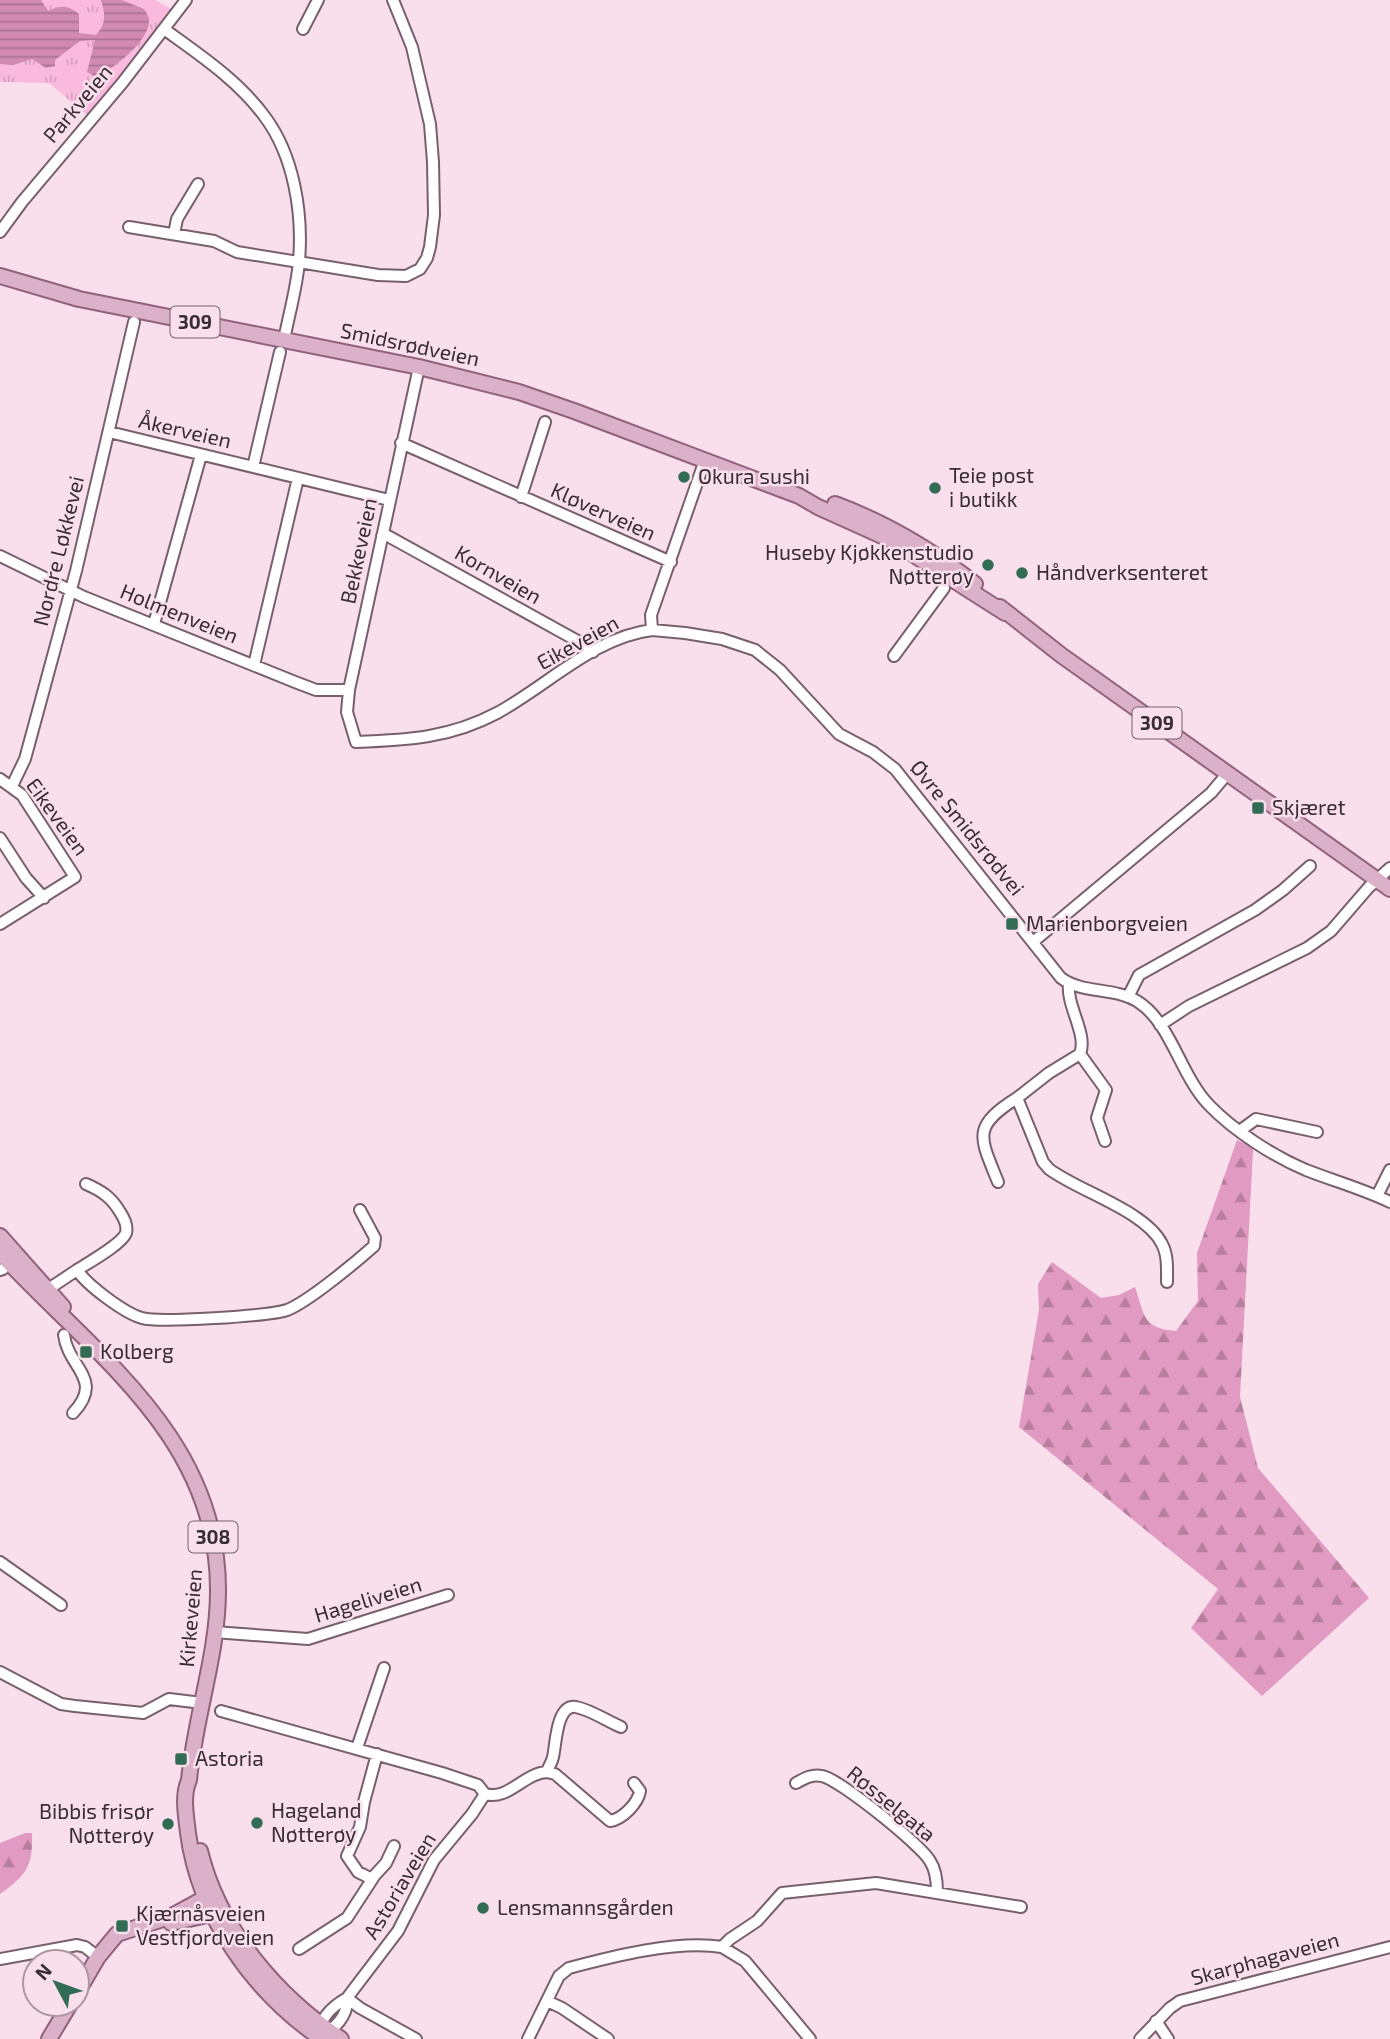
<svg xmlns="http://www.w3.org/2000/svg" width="1390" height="2039" viewBox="0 0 1390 2039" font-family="'Exo 2',sans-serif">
<defs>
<pattern id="grass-tufts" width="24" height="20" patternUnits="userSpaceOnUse" patternTransform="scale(1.75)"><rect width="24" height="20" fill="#fabadd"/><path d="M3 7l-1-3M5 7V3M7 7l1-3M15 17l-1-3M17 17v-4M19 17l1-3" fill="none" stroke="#d7a0be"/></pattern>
<pattern id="forest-firs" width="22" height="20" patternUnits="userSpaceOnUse" patternTransform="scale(1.75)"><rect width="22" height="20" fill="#e19ac2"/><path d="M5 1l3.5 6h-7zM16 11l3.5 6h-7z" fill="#b77e9e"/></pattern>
<pattern id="water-rules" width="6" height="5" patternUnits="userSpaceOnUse" patternTransform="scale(1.75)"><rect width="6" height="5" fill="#d18bb3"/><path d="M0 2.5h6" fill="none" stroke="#aa7292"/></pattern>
</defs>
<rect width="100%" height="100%" fill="#f9deec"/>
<!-- grass -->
<path fill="url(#grass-tufts)" d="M0,0H155L173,10L87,115L49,83L0,82Z"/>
<!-- forest -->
<path fill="url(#forest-firs)" d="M1237,1140L1253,1147V1151L1240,1397L1258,1468L1369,1598L1262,1696L1191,1628L1218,1589L1019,1427L1039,1310L1038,1284L1052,1262L1101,1298L1119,1295L1135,1287C1145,1316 1142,1328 1176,1331L1198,1301L1197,1253Z
M25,1833H32C33,1866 27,1875 0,1894V1843Z"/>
<!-- water -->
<path fill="url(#water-rules)" d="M0,0H41L48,11C61,5 68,5 79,14V33L96,35C107,23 105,14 101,0H122L144,9C146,12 148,15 149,19C151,40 114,68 97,77L87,72L95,40L80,41L55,60V66L46,68L32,59L13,65L0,64Z"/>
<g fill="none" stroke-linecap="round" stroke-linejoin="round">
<defs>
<path id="minor" d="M164,29C200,55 239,81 265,117C294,156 303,213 299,261C297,287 289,314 284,340
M303,29L318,0
M129,227L214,241L237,252L378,275L406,276L420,269L427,258L430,247L434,215L433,162L430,124L412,47L393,0
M0,232L22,202L123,82L186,0
M174,234L177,219L198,184
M419,367L349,690L347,712L356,742C408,740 450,738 497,713C547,686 594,637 652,630L651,615L705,460
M109,432L389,500
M401,443L671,562
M253,467L280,352
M521,497L545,422
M382,536H388L585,645L593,652
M0,556L84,597L295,682L316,690H349
M154,624L201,455
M652,630L685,633L722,639L755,650L780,670L839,734L873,752L895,769L1061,978C1083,994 1113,987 1137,1001C1171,1022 1180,1075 1209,1105C1234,1131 1273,1156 1306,1170C1334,1181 1363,1189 1390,1202
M894,656L944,588
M254,665L298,478
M0,779L22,795L75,877L0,924
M12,786L25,759L76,571L134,322
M0,838L26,878L44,898
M1033,942L1211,793L1227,774
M1069,983C1066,1006 1088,1034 1080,1054L1049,1073L1017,1098L1043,1162L1049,1169C1078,1191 1146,1211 1162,1244C1168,1255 1167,1269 1167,1282
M1128,997L1139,975L1255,910L1283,890L1310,866
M1160,1025L1189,1006L1307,948L1331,931L1369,887L1390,868
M1080,1054L1106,1090L1097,1118L1105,1141
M1241,1130L1256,1119L1317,1132
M998,1182C980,1137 971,1127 1017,1098
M1377,1196L1390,1170
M0,1270L3,1269
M77,1270C88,1263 122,1244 126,1233C128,1225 124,1218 120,1212C111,1197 102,1191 86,1184
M41,1294L77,1270C87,1285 124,1313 142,1318C159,1323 269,1316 287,1310C308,1302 356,1262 374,1246L375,1238L360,1210
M64,1335C68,1368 105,1379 73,1413
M0,1562L61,1605
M214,1632L308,1639L448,1595
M0,1672L61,1704L75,1706L143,1713L169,1699L202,1703
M221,1711L442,1773L478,1785L485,1794
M357,1748L384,1668
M547,1772L555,1774L610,1821C623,1819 638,1803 640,1791L634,1783
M796,1783C805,1778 812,1774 822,1776C839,1779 921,1845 930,1861C936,1870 937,1881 937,1892
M372,1879L358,1872L347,1856L360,1827L364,1802L377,1754
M722,1947L745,1961L810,2039
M299,1949L347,1918L375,1875L386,1863L394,1846
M0,1959L77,1945L85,1947L98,1957
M347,1998C348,2016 335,2030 318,2036C320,2018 331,2007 347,1998L398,1931L434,1860L472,1814L485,1794C508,1801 524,1773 547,1772C548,1767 552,1763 553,1757C556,1745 556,1704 576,1707C591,1710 607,1721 621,1727
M347,1998L360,2008L416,2039
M547,2001L562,2008L608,2039
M1156,2021L1168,2039
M528,2039L559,1976L569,1968C614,1956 677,1940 722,1947L730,1939L757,1921L782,1893L876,1883L1021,1907
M1140,2039L1170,2008L1180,2001L1390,1947"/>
<path id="major" d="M0,276L79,299L419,367L519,392L574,411L799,496L818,507L889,539L1005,613
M835,504C886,523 932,550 975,584
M1000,607L1061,655L1390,889
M0,1236L63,1307
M0,1253C93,1354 219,1437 218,1591C218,1654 195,1716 189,1780C182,1796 186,1815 188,1833C199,1916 253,1992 322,2039
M200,1851C219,1929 276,1995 341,2039
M171,1923L207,1915L212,1912L215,1905
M77,1993L98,1957L117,1934L172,1916L205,1898L211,1900
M49,2039L70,2004"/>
</defs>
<!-- minor casing -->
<use href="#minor" stroke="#77606c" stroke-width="14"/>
<!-- major casing -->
<use href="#major" stroke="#91617c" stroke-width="18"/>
<!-- minor -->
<use href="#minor" stroke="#fff" stroke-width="10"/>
<!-- major -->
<use href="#major" stroke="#dab1c8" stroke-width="14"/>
</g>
<!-- markers -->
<g fill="#326c55" stroke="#f9deec" stroke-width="2.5">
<circle cx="684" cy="477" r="7"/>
<circle cx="935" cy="488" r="7"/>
<circle cx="988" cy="565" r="7"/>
<circle cx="1022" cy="573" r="7"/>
<rect x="1251" y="801" width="14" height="14" rx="3.5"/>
<rect x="1005" y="917" width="14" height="14" rx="3.5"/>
<rect x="79" y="1345" width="14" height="14" rx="3.5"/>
<rect x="174" y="1752" width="14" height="14" rx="3.5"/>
<circle cx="257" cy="1823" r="7"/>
<circle cx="168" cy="1824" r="7"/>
<circle cx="483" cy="1908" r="7"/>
<rect x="115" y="1919" width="14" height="14" rx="3.5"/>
</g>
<g text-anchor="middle" stroke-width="5" stroke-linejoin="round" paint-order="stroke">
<!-- shield labels -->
<g fill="#f9deec" stroke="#71626a" stroke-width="2">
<rect x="170.5" y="306.5" width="49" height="31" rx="5"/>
<rect x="1132.5" y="707.5" width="49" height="31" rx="5"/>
<rect x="188.5" y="1521.5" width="49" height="31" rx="5"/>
</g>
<g font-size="19" font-weight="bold" fill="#372d32">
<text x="195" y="329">309</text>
<text x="1157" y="730">309</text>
<text x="213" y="1544">308</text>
</g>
<!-- street labels -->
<g font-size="21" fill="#372d32" stroke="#f9deec">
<text transform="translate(78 104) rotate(-50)" y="7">Parkveien</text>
<text transform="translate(410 345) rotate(12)" y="7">Smidsrødveien</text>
<text transform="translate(185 431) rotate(13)" y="7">Åkerveien</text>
<text transform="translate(603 512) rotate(24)" y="7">Kløverveien</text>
<text transform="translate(59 551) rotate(-76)" y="7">Nordre Løkkevei</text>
<text transform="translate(359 551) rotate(-78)" y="7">Bekkeveien</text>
<text transform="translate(498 575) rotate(30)" y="7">Kornveien</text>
<text transform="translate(179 614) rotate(22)" y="7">Holmenveien</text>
<text transform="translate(578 643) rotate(-29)" y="7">Eikeveien</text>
<text transform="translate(57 817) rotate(54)" y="7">Eikeveien</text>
<text transform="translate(967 828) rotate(51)" y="7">Øvre Smidsrødvei</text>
<text transform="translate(368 1600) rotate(-17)" y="7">Hageliveien</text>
<text transform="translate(191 1618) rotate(-85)" y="7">Kirkeveien</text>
<text transform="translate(891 1804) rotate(39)" y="7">Røsselgata</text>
<text transform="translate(400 1886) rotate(-59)" y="7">Astoriaveien</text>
<text transform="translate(1265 1959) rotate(-15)" y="7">Skarphagaveien</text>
</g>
<!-- poi labels -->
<g font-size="21" fill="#372d32" stroke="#f9deec" text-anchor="start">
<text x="949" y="483">Teie post<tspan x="949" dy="24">i butikk</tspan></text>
<text x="698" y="484">Okura sushi</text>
<text x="974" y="560" text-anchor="end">Huseby Kjøkkenstudio<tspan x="974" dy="24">Nøtterøy</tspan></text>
<text x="1036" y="580">Håndverksenteret</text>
<text x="1272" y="815">Skjæret</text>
<text x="1026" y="931">Marienborgveien</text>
<text x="100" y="1359">Kolberg</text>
<text x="195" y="1766">Astoria</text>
<text x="271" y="1818">Hageland<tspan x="271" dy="24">Nøtterøy</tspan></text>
<text x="154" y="1819" text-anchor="end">Bibbis frisør<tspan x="154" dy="24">Nøtterøy</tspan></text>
<text x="497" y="1915">Lensmannsgården</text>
<text x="136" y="1921">Kjærnåsveien<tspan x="136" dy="24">Vestfjordveien</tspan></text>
</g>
</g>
<!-- north arrow -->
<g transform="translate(56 1983) rotate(311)"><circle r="33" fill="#f9deec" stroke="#ab97a2" stroke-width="2"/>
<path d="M0-5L12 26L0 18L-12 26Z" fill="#326c55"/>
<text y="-10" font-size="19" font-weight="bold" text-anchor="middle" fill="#372d32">N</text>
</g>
</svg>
